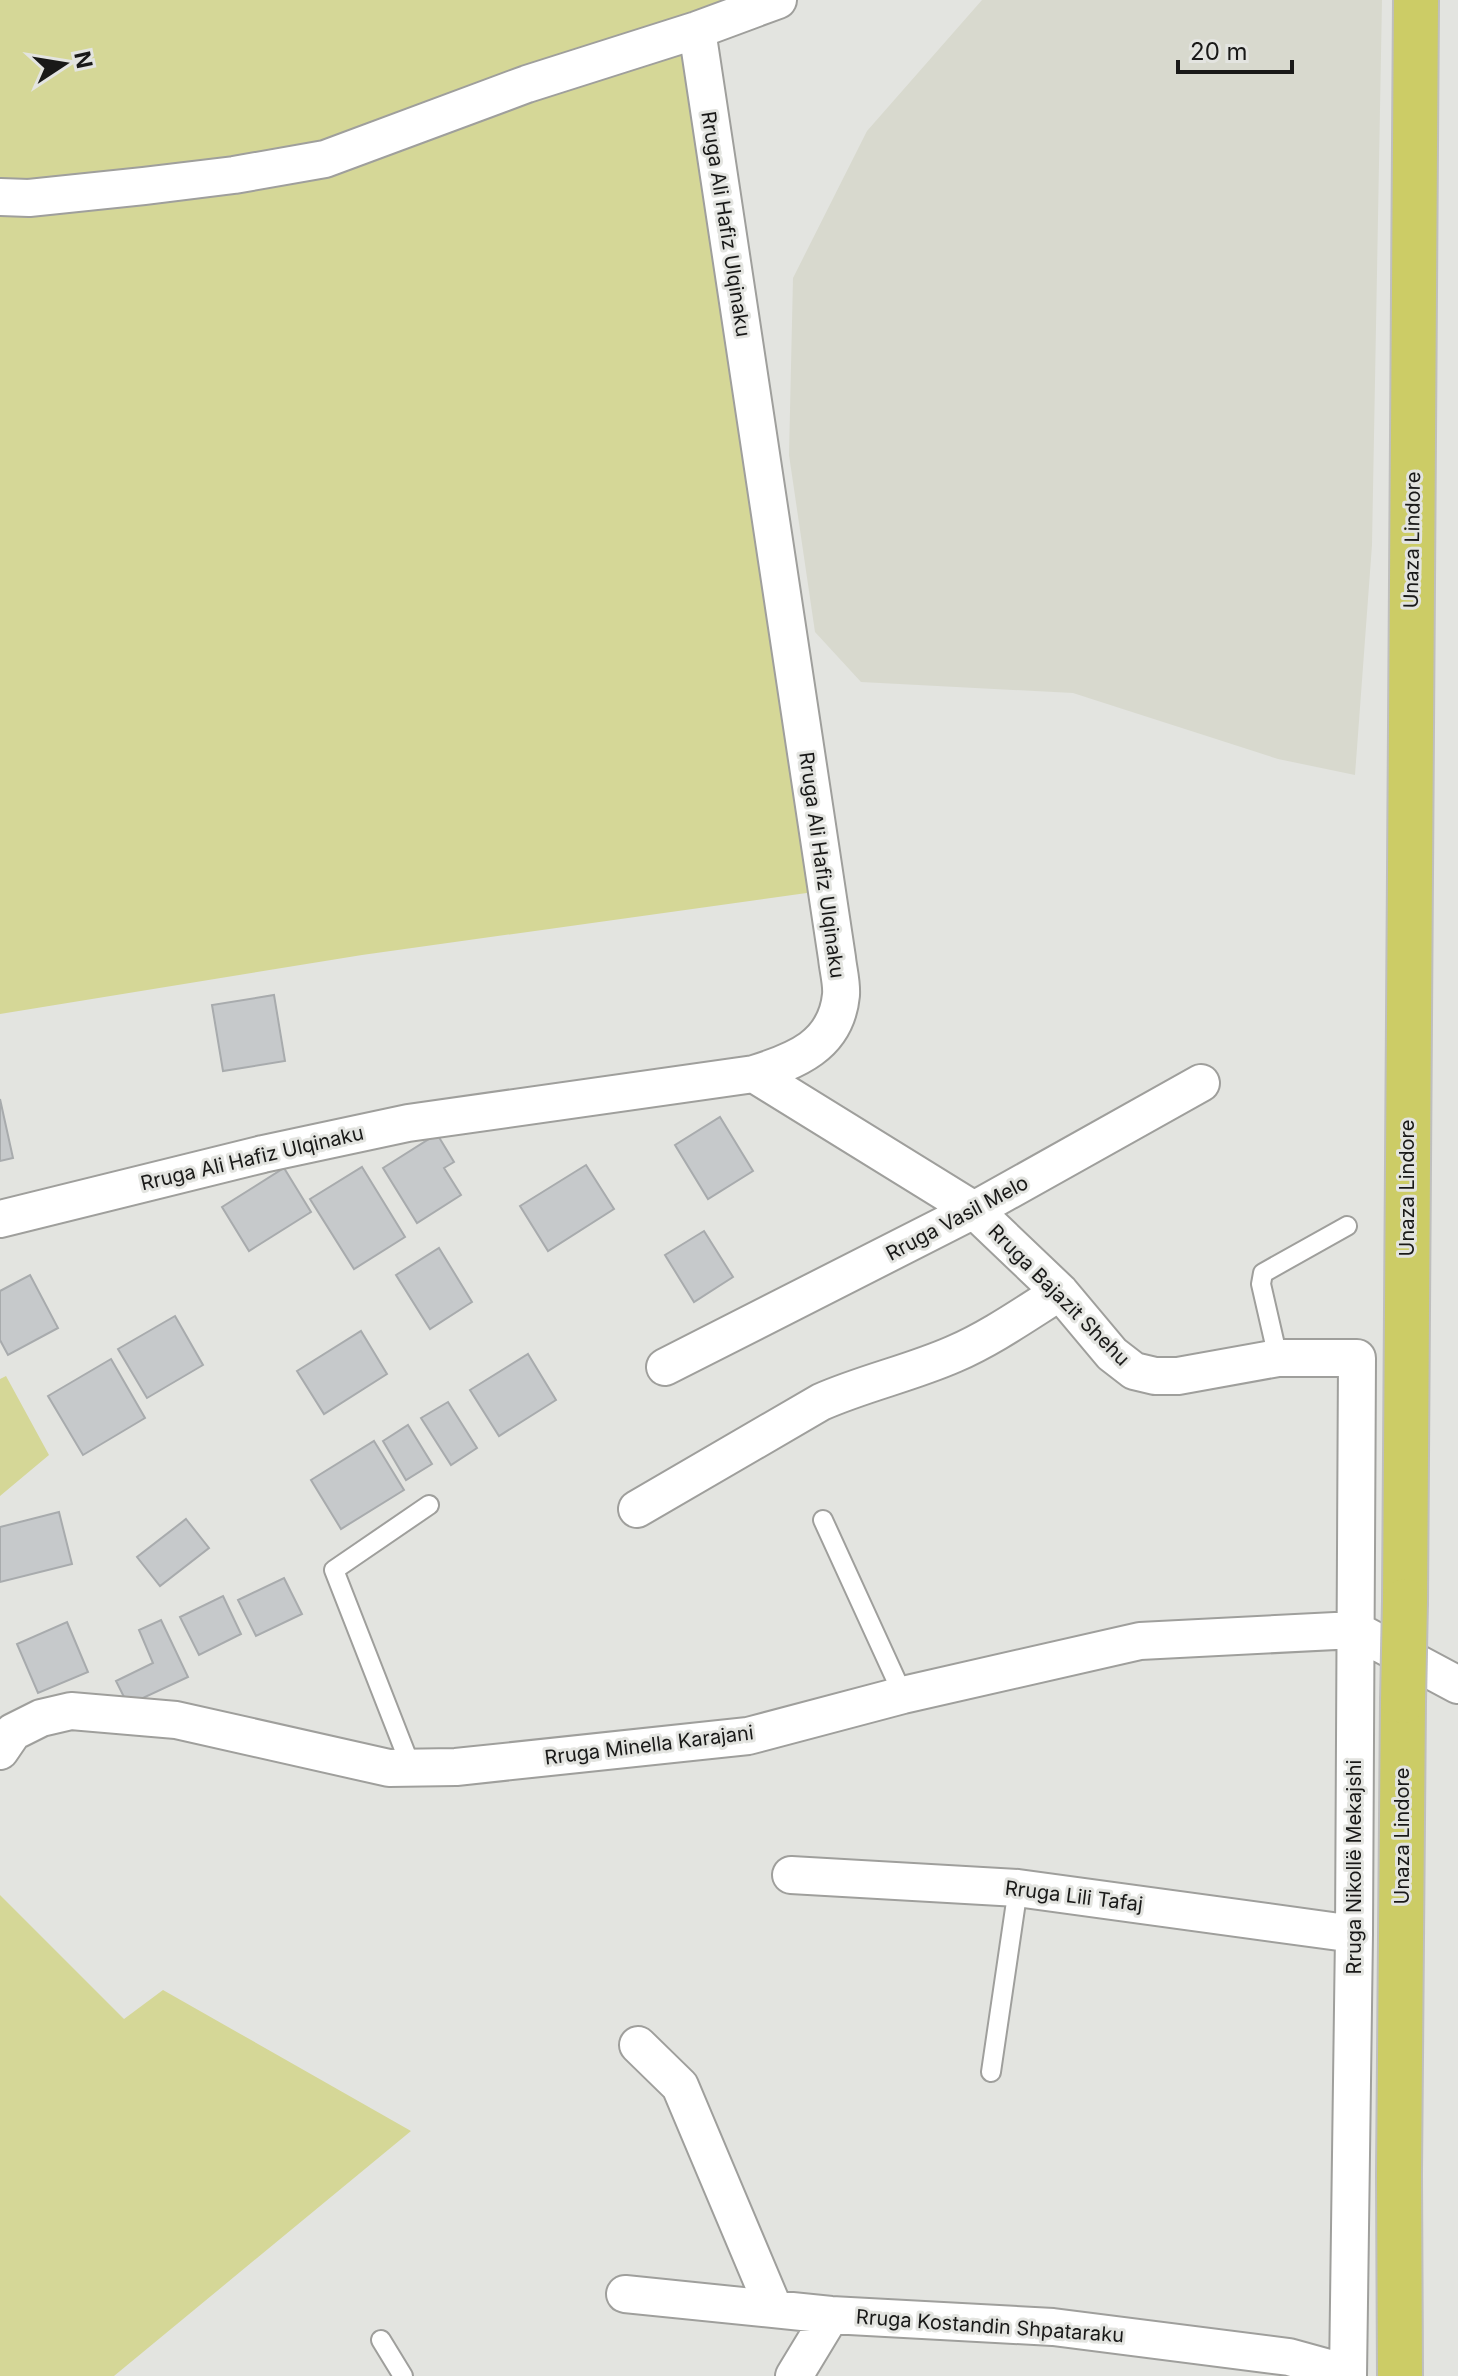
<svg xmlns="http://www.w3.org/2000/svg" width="1458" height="2376" viewBox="0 0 1458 2376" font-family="Inter,sans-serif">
<rect width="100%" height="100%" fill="#e3e4e0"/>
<!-- built -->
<path fill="#d8d9ce" d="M982,0H1382L1372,545L1355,775L1278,759L1073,693L861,682L815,632L789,455L793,278L867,131Z"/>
<!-- green -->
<path fill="#d5d797" d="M0,0H778L697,29L828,890L362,955L0,1014Z
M6,1376L49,1455L0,1496V1379Z
M0,1895L124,2019L163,1990L411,2131L114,2376H0Z"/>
<!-- building -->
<path fill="#c6c9cb" stroke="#a8abad" stroke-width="2" d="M274,995L285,1061L223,1071L212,1005Z
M0,1099L13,1158L0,1161Z
M720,1117L753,1171L708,1199L675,1145Z
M437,1134L454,1162L444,1168L461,1195L417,1223L383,1168Z
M586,1165L614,1209L548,1251L520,1206Z
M362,1167L405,1237L354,1269L310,1199Z
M284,1168L311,1212L249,1251L222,1207Z
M704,1231L733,1277L694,1302L665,1255Z
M439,1248L472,1302L430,1329L396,1275Z
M30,1275L58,1328L8,1355L0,1340V1291Z
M175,1316L203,1365L147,1398L118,1349Z
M361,1331L387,1374L324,1414L297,1371Z
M528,1354L556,1400L499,1436L470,1390Z
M111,1359L145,1418L83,1455L48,1396Z
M448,1402L477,1448L451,1465L421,1418Z
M408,1425L432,1464L406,1480L383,1441Z
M374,1441L404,1490L341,1529L311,1480Z
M59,1512L72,1564L0,1582V1527Z
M186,1519L209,1548L160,1586L137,1557Z
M284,1578L302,1614L256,1636L238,1600Z
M223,1596L241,1634L199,1655L180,1617Z
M161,1620L188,1677L128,1705L116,1681L153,1663L139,1630Z
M67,1622L88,1672L38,1693L17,1644Z"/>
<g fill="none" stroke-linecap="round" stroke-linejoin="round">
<defs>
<path id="service" d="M1278,1358L1261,1284L1263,1273L1347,1226
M823,1520L903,1695
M411,1767L334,1570L429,1505
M991,2072L1018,1888
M381,2340L403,2376"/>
<path id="minor" d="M0,197L29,198L144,186L234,175L325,159L527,84L697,30L778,0
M754,1074L974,1210L1060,1292L1112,1354L1134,1371L1155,1376H1178L1278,1358H1357L1354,1934L1348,2376
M0,1219L263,1154L408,1123L754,1074C795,1061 836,1046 841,995C842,983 838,969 837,958L697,30
M665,1367L974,1210L1201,1083
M637,1509L821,1402C864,1383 911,1373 954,1354C991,1338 1025,1314 1060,1292
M0,1751L13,1732L41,1718L71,1711L176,1720L389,1768L456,1767L748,1736L903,1695L1140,1641L1355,1630L1458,1685
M791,1875L1018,1888L1354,1934
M638,2045L680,2086L774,2309
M625,2294L831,2315L1053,2327L1289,2357L1347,2373
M794,2376L831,2315"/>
<path id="trunk" d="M1405,1601L1416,0
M1400,2376L1399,2175L1403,1701"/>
</defs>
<!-- service casing -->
<use href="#service" stroke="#9f9f9c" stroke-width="22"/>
<!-- minor casing -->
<use href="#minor" stroke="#9f9f9c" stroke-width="40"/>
<!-- trunk casing -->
<use href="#trunk" stroke="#bfbfbe" stroke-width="48"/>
<!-- service -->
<use href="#service" stroke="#fff" stroke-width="18"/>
<!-- minor -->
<use href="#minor" stroke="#fff" stroke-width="36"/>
<!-- trunk -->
<use href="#trunk" stroke="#cc6" stroke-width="44"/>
<defs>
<path id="trunk-bridge" d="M1403,1701L1405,1601"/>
</defs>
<!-- trunk-bridge casing -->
<use href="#trunk-bridge" stroke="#bfbfbe" stroke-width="48" stroke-linecap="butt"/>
<!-- trunk-bridge -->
<use href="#trunk-bridge" stroke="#cc6" stroke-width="44"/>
</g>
<g text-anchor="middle" stroke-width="6" stroke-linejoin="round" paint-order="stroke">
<!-- street labels -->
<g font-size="20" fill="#191918" stroke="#e3e4e0">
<text transform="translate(726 224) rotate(81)" y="7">Rruga Ali Hafiz Ulqinaku</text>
<text transform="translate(1412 540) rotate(-89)" y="7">Unaza Lindore</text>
<text transform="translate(822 865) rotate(82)" y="7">Rruga Ali Hafiz Ulqinaku</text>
<text transform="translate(252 1158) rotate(-13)" y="7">Rruga Ali Hafiz Ulqinaku</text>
<text transform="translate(1407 1188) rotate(-90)" y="7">Unaza Lindore</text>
<text transform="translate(957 1218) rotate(-28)" y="7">Rruga Vasil Melo</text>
<text transform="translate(1059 1295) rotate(45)" y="7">Rruga Bajazit Shehu</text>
<text transform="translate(649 1745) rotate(-7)" y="7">Rruga Minella Karajani</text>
<text transform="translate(1402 1836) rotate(-90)" y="7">Unaza Lindore</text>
<text transform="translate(1354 1867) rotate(-90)" y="7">Rruga Nikollë Mekajshi</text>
<text transform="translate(1074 1896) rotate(7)" y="7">Rruga Lili Tafaj</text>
<text transform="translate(990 2326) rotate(4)" y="7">Rruga Kostandin Shpataraku</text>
</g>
</g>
<!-- north arrow -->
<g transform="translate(64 64) rotate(78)" stroke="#e3e4e0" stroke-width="6" paint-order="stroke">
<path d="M0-6L14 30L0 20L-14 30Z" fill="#191918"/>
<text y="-12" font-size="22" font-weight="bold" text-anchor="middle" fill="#191918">N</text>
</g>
<!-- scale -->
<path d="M1178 60v12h114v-12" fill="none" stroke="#191918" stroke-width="4"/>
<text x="1190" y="60" font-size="24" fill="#191918" stroke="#e3e4e0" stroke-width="6" paint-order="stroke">20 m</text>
</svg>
